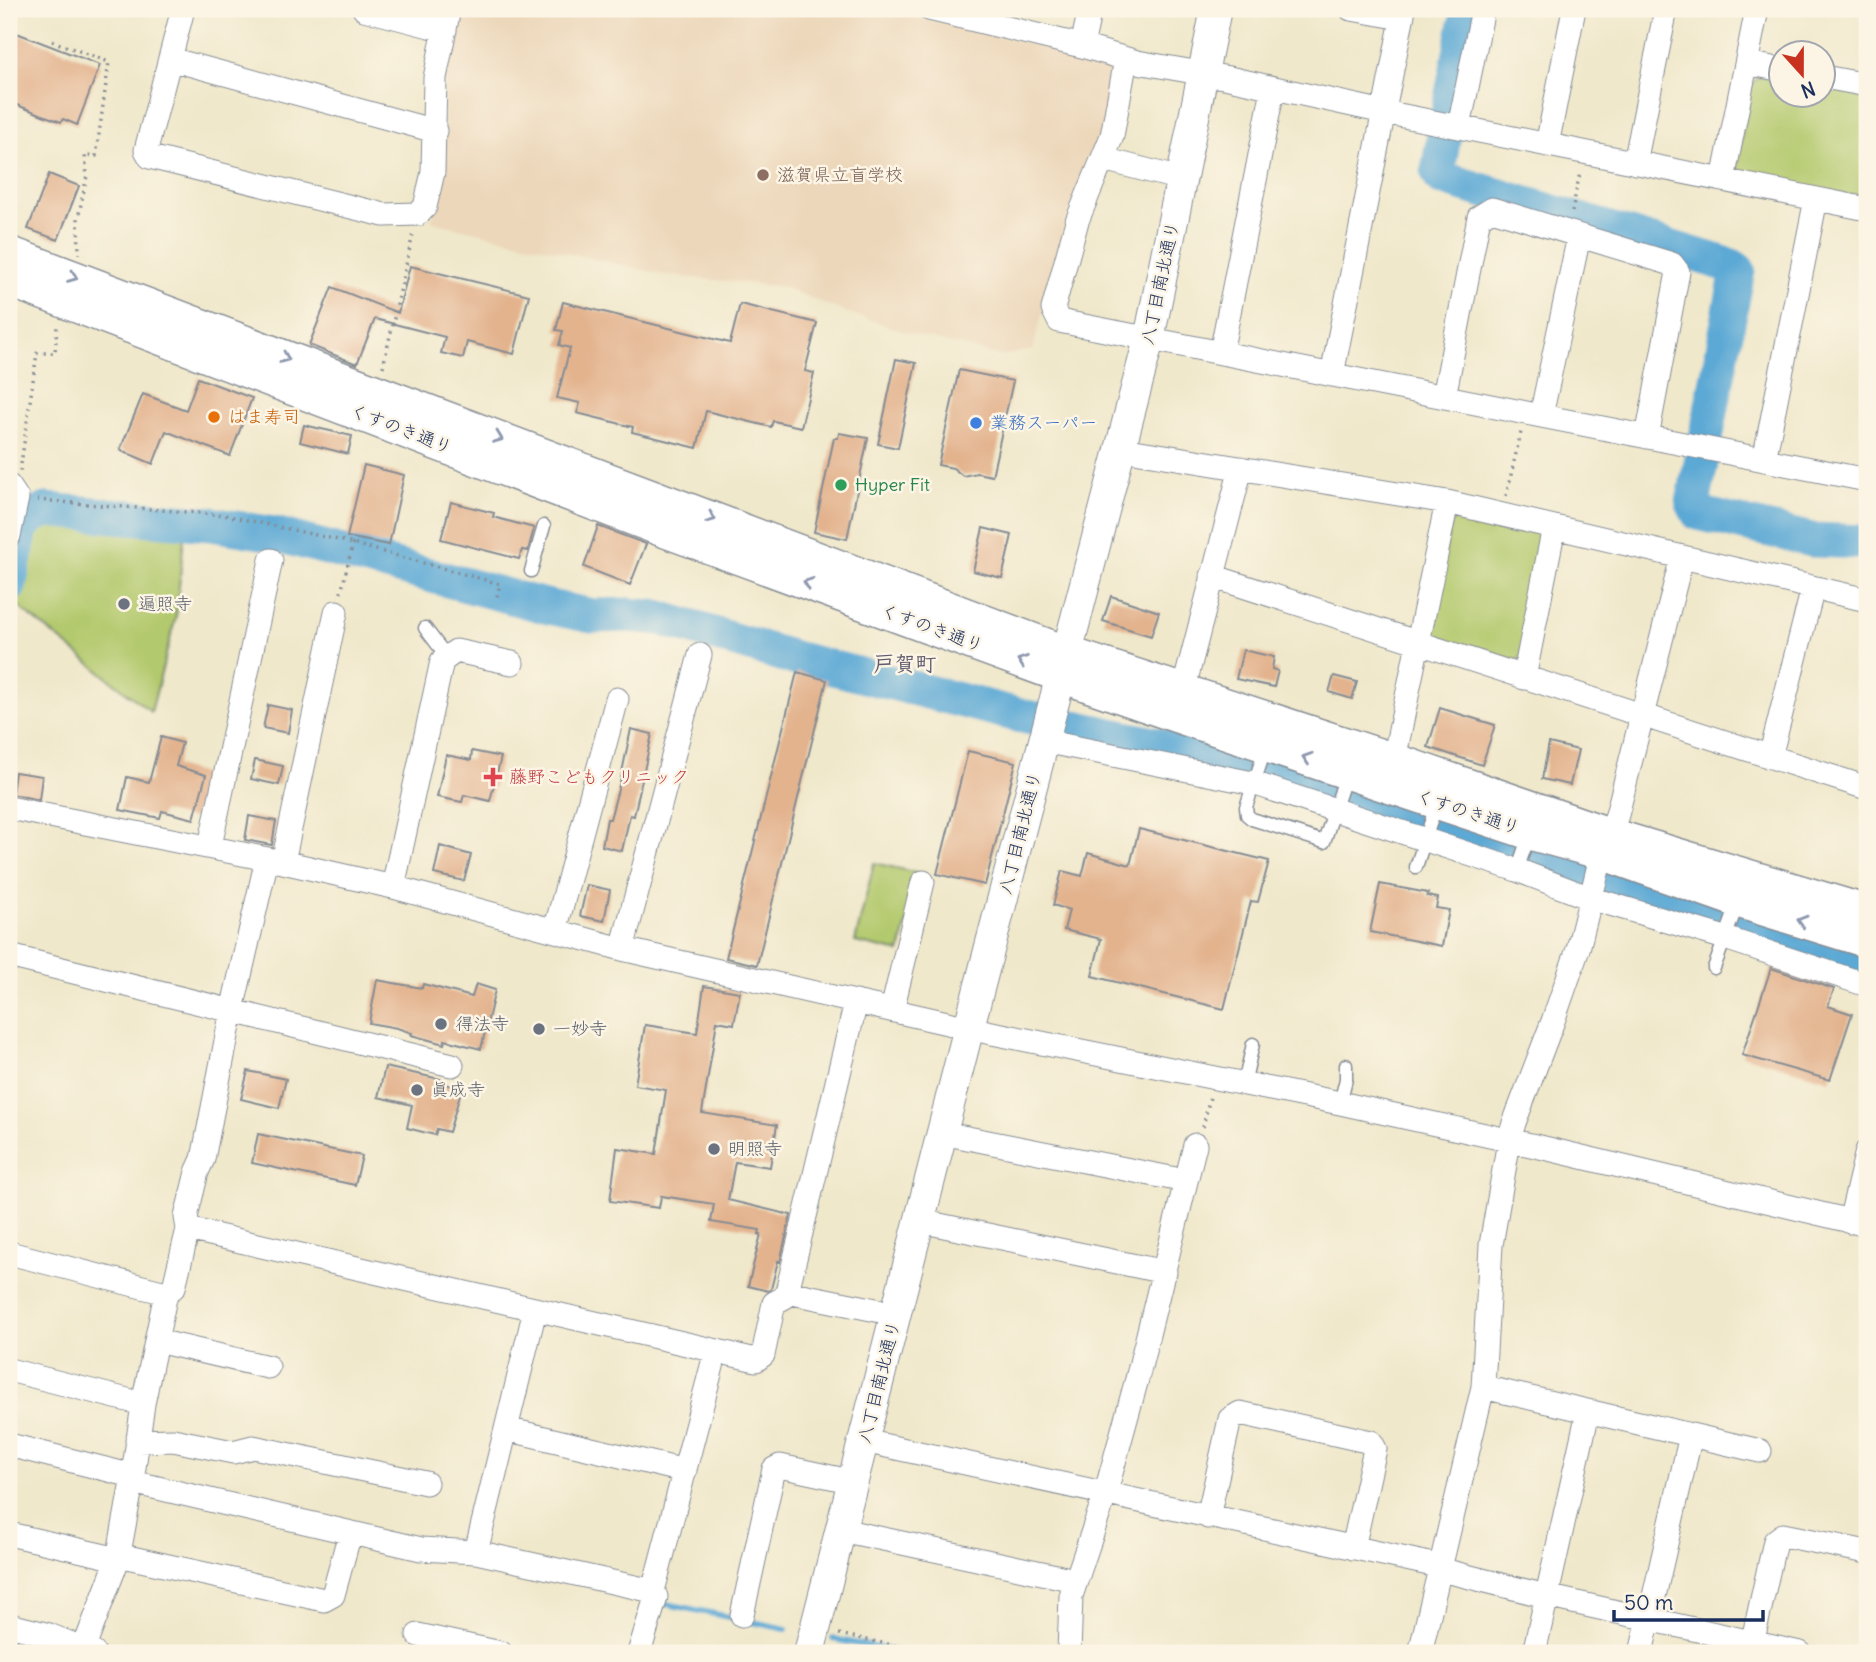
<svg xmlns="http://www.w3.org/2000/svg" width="1876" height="1662" viewBox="0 0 1876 1662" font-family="Delius,'Klee One',sans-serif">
<rect width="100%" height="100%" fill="#fcf5e5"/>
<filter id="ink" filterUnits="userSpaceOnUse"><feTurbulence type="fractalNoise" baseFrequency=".0143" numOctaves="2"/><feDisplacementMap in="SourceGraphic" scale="14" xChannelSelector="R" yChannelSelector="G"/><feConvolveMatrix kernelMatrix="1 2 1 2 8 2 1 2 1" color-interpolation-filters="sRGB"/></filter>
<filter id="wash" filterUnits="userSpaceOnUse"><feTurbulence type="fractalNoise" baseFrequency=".00686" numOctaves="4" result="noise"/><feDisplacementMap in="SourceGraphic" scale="28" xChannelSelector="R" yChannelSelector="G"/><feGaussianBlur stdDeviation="1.57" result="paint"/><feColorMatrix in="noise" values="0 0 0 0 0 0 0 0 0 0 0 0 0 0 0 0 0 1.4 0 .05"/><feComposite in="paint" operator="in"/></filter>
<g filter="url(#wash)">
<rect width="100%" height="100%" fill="#f0e8cb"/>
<!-- built -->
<path fill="#ecd7ba" d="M459,9H883L1115,64L1106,132L1067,217L1033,350L1001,356L912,334L834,308L784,287L665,275L432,222L445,133V81Z"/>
<!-- green -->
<path fill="#b3c96d" stroke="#677c66" stroke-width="2" d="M1764,76L1781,79L1782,94H1824V88L1867,96V200L1744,176L1737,167L1750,86L1757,78Z
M1461,516L1538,533L1543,545L1521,658L1510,664L1438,640L1430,626L1451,522Z
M43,517L185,528L176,616L151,712L9,599L17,592L27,528Z
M874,863L918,873L900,952L855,942Z"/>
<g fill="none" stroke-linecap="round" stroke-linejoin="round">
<!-- stream -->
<path stroke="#5ca9d5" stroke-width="6" d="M662,1603L786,1629
M833,1639L904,1653"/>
<!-- river -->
<path stroke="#5ca9d5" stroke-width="35" d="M1448,114L1469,9
M1444,134L1438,172L1441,178L1732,266L1738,270L1706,438
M1702,458L1693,503L1698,513L1812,540L1867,542
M9,586L21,528L31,517L46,510L211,524L274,534L549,607L592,616L629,615L660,618L794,658L1022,716L1225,759L1867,971"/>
</g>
<g id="blocks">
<!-- building -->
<path fill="#e3b38e" d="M9,30L100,65L77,125L63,119L61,122L9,102Z
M49,174L79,186L58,240L28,229Z
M410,266L529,295L514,354L467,342L463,358L441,353L445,337L375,319L357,364L309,345L332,287L398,313Z
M563,302L730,343L740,304L817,323L805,371L814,373L801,427L773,421L771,427L706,411L697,448L632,432L633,427L577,413L580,403L557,398L570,348L559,345L563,331L556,330Z
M896,359L916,363L898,448L878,444Z
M959,370L1013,381L992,476L977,473L963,476L953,468L938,465Z
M198,378L252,398L230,456L166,431L153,464L120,450L143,394L186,410Z
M304,425L352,436L348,454L300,442Z
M839,433L868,438L847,539L814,532L834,438H838Z
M364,465L404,475L389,545L347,537Z
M451,502L494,513L493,517L534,528L528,551L522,550L519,559L441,539Z
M598,526L646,544L630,585L584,567Z
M983,528L1012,535L1002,578L973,571Z
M1111,596L1159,612L1151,636L1103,621Z
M1243,650L1274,657L1272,669L1278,671L1274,687L1236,679Z
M797,672L827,680L757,965L726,958Z
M1334,676L1357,682L1352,699L1329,692Z
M268,705L292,710L288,733L263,728Z
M1440,708L1495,725L1482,765L1428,747Z
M631,729L652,734L634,816L630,815L622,851L602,846L607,819H610L620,782Z
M161,737L182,743L176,766L206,775L194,819L162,811L160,818L120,810L127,777L149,782Z
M1549,743L1578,750L1570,785L1542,779Z
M472,751L501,757L490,801L464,795L462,802L437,797L446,755L471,760Z
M968,751L1016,762L985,885L937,874Z
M255,760L283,766L279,785L251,779Z
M15,772L42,776L39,800L12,794Z
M249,816L276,821L272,845L245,840Z
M1139,829L1269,861L1258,902L1251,901L1224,1009L1092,976L1101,939L1064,930L1069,910L1053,905L1062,871L1082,876L1088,853L1130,865Z
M440,846L471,855L464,881L434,874Z
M1380,884L1428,893L1427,896L1438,898L1436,908L1449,910L1442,946L1370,932Z
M587,885L610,890L604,921L580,916Z
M1771,968L1834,989L1828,1006L1852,1014L1830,1080L1742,1055Z
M377,980L422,988L423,984L472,997L476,984L495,990L481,1049L445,1040L444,1044L411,1035L412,1033L397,1028L369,1023Z
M704,986L740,992L734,1024L717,1021L702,1113L777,1125L770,1167L735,1162L728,1200L791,1215L780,1262L778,1261L771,1289L768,1291L748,1286L761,1234H759L760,1230L711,1222L714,1204L661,1196L659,1208L610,1201L617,1148L656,1154L666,1090L635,1085L645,1025L697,1033Z
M385,1067L440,1079L439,1083L462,1088L449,1132L437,1129L435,1135L407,1128L412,1105L378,1097Z
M248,1071L286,1079L279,1108L241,1099Z
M258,1134L362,1156L355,1185L252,1163Z"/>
</g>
</g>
<g filter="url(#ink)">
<use href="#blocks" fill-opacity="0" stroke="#868c94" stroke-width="2"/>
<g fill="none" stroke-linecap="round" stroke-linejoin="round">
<defs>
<path id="service" d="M531,571L544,526
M425,628L447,657
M1266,747L1246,807L1247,815L1252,819L1324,842L1347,772
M1416,867L1437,803
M1517,870L1530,833
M1714,968L1738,903
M1244,1084L1253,1044
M1340,1103L1346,1079V1065"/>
<path id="minor" d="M183,9L146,150L150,157L384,215L418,214L425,207L433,172L435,78L449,9
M364,9L445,30
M929,9L1082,46L1137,62L1229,78L1384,112L1867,209
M1351,9L1402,18
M1082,46L1090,9
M170,59L435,131
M1126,59L1112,136L1077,221L1053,309L1059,321L1867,480
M1747,63L1782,70
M1824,77L1867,85
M1459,127L1483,9
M1547,145L1574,9
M1103,159L1181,179
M1635,163L1666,9
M1723,180L1757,9
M1221,353L1273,89
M1332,375L1404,9
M1444,397L1479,217L1492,209L1672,264L1678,272L1647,437
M1541,416L1579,236
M1122,449L1447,502L1867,600
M1764,460L1816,199
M9,486L17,498L9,536
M1212,576L1867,788
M1524,678L1554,527
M1180,703L1241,468
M1043,741L1253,783L1517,870L1590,898L1725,938L1867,985
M1770,757L1813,588
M1391,774L1447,502
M9,808L283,862L393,887L622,949L987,1032L1340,1103L1540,1147L1867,1225
M210,846L271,560
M283,862L336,612
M393,887L442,661L456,651L512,663
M555,931L617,699
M622,949L700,655
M9,956L452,1065
M892,1010L923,882
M942,1133L1186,1181
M920,1221L1165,1272
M1850,1222L1867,1151
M188,1229L756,1360L763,1355L774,1303L785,1297L787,1292L856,1002
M9,1253L166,1293
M787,1292L896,1314
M157,1341L268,1367
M9,1370L143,1404
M1483,1387L1760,1451
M506,1429L685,1471
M137,1441L173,1440L233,1452L253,1447L426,1483
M864,1441L1429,1564L1450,1572L1546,1596L1800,1653
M9,1445L133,1476
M132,1482L421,1549L476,1552L653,1591
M1208,1517L1230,1419L1240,1413L1371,1442L1375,1449L1353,1548
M841,1530L1075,1580
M9,1534L118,1559
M476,1552L535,1310
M118,1555L324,1600L333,1595L350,1533
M742,1615L774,1469L780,1466L854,1482
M9,1625L49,1635L94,1653
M418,1635L501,1653
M82,1653L118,1559L132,1482L143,1404L166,1293L174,1287L188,1229L186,1217L197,1172L203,1159L232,1010L267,859
M639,1653L656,1597L653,1591L716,1351
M1069,1653L1071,1596L1105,1495L1137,1379L1195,1145
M1420,1653L1483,1387L1491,1245L1509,1141L1514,1123L1553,1021L1578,949L1602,853L1617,815L1682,557
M1534,1653L1588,1412
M1641,1653L1691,1435
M1750,1653L1775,1541L1783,1535L1867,1552"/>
<path id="tertiary" d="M809,1653L969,1027L1149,339L1216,9"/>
<path id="secondary" d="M9,253L1067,653L1394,760L1611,835L1867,912
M9,280L663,530L1062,676L1177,716L1530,833L1602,853L1738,901L1867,941"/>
</defs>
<!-- service casing -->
<use href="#service" stroke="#868c94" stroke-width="15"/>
<!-- minor casing -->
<use href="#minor" stroke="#868c94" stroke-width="25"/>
<!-- tertiary casing -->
<use href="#tertiary" stroke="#868c94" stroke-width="32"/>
<!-- secondary casing -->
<use href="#secondary" stroke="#868c94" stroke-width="36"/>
<!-- path -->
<path stroke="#868c94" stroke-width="3.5" stroke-dasharray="2 5" stroke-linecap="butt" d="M52,41L109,62L96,156L85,155L87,176L78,218L79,254
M1572,212L1580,172
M383,367L413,234
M20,471L37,353H55L57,326
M1506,496L1521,432
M37,500L224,515L343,541L500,584L496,601
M341,593L353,543
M1203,1127L1210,1097
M839,1634L930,1653"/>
<!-- service -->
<use href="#service" stroke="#fff" stroke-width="12"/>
<!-- minor -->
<use href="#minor" stroke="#fff" stroke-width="23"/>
<!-- tertiary -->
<use href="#tertiary" stroke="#fff" stroke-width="30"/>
<!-- secondary -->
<use href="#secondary" stroke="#fff" stroke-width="33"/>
</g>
<!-- one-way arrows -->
<defs><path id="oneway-chevron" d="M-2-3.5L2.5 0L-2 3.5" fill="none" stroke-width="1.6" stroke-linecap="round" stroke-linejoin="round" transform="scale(1.75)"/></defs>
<g stroke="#8d97ae">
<use href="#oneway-chevron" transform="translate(73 277) rotate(21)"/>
<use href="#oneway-chevron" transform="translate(285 358) rotate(21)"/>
<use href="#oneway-chevron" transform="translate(498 438) rotate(21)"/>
<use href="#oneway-chevron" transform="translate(711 518) rotate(21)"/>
<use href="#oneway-chevron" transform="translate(808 583) rotate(-160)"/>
<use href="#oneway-chevron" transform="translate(1022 661) rotate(-160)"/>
<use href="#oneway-chevron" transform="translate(1307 758) rotate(-162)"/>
<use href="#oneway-chevron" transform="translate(1802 921) rotate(-163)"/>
</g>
</g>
<!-- markers -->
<circle fill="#8d6e63" stroke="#fcf5e5" stroke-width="2.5" cx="763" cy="175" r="7"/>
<circle fill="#e8710a" stroke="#fcf5e5" stroke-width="2.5" cx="214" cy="417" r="7"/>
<circle fill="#3f7fe0" stroke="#fcf5e5" stroke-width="2.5" cx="976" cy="423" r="7"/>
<circle fill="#2e9e5b" stroke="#fcf5e5" stroke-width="2.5" cx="841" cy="485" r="7"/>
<g fill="#6b7280" stroke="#fcf5e5" stroke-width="2.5">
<circle cx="124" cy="604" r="7"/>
<circle cx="441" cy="1024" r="7"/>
<circle cx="539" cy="1029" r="7"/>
<circle cx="417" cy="1090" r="7"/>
<circle cx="714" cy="1149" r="7"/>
</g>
<path fill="#e0444e" stroke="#fcf5e5" stroke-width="2.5" d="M489.5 766.5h7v7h7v7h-7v7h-7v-7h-7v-7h7z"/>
<g text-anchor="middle" stroke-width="5" stroke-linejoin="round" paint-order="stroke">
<!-- education labels -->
<g font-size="18" fill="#785e54" stroke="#fcf5e5" text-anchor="start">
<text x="777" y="181">滋賀県立盲学校</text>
</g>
<!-- street labels -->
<g font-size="18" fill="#1b2f5e" stroke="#fcf5e5">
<text transform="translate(1160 283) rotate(-78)" y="6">八丁目南北通り</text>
<text transform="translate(401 429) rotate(21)" y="6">くすのき通り</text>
<text transform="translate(932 628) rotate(20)" y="6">くすのき通り</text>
<text transform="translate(1468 812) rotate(18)" y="6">くすのき通り</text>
<text transform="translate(1020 833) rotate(-76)" y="6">八丁目南北通り</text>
<text transform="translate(879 1382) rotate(-76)" y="6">八丁目南北通り</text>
</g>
<!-- food labels -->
<g font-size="18" fill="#c56008" stroke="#fcf5e5" text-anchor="start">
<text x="228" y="423">はま寿司</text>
</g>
<!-- shop labels -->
<g font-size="18" fill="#366cbe" stroke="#fcf5e5" text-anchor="start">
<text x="990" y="429">業務スーパー</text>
</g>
<!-- leisure labels -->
<g font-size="18" fill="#27864d" stroke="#fcf5e5" text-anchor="start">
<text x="855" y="491">Hyper Fit</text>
</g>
<!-- worship labels -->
<g font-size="18" fill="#5b616d" stroke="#fcf5e5" text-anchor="start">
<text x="138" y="610">遍照寺</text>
<text x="455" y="1030">得法寺</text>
<text x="553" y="1035">一妙寺</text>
<text x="431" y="1096">眞成寺</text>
<text x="728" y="1155">明照寺</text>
</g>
<!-- health labels -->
<g font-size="18" fill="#be3a42" stroke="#fcf5e5" text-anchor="start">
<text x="509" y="783">藤野こどもクリニック</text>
</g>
<!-- quarter labels -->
<g font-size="21" font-weight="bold" fill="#615d6f" stroke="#fcf5e5">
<text x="905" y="671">戸賀町</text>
</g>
</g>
<!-- margin -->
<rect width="1876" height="1662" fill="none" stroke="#fcf5e5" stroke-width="35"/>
<!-- north arrow -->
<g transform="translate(1802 74) rotate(159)"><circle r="33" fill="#fcf5e5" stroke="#a2a6af" stroke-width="2"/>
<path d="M0-5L12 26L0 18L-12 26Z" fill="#c8321e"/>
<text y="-10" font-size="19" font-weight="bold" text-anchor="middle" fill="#1b2f5e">N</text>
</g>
<!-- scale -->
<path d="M1614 1610v10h149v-10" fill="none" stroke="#1b2f5e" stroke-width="3.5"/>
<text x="1624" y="1610" font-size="21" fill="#1b2f5e" stroke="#fcf5e5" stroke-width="5" paint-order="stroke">50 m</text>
</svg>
